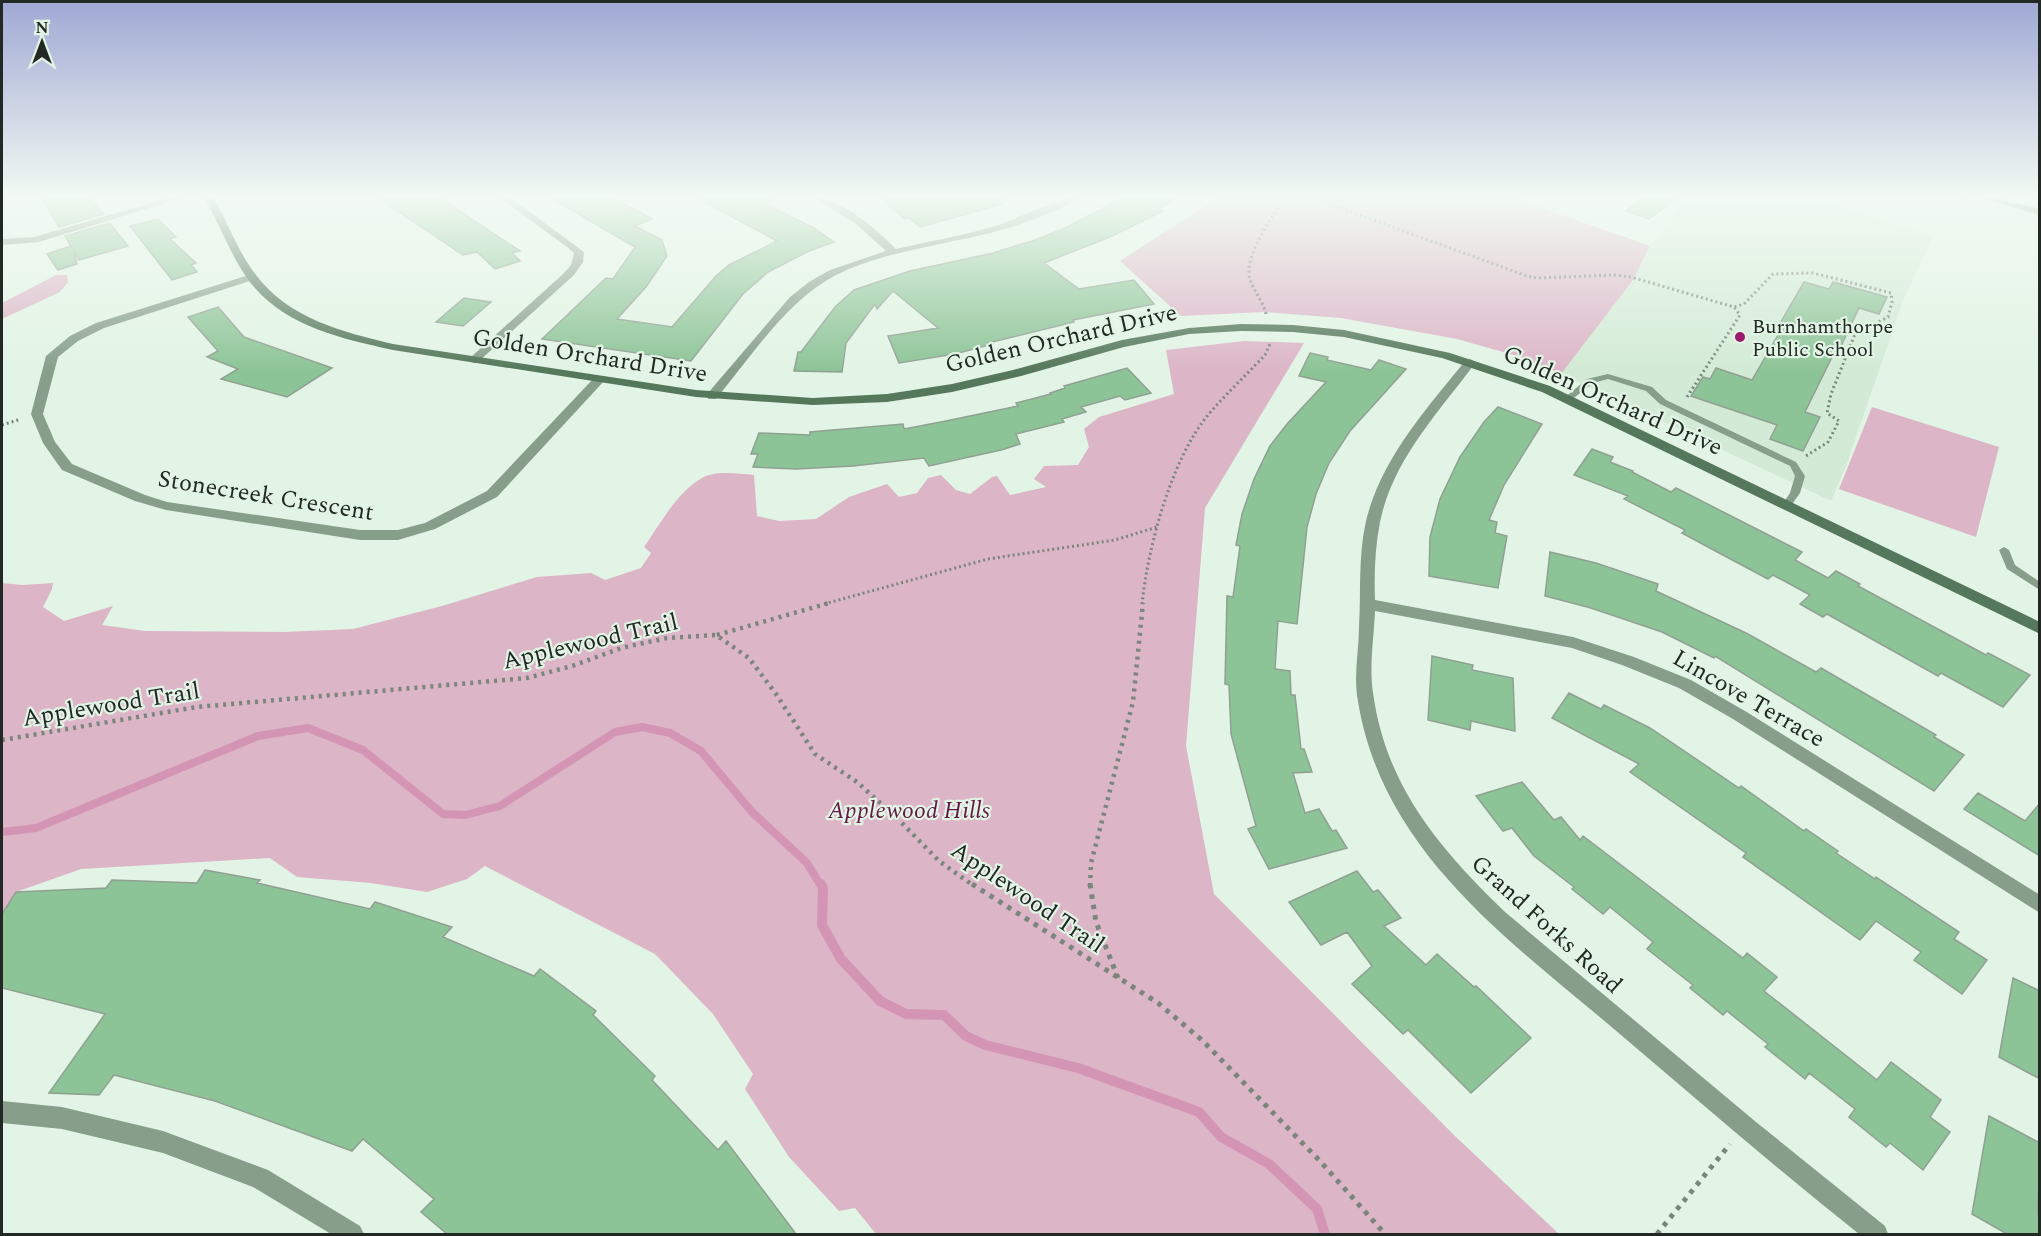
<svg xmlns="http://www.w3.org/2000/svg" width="2041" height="1236" viewBox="0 0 2041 1236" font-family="Spectral,serif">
<rect width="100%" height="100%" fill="#e2f4e5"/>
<!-- built -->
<path fill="#d3ebd6" d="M1688,198H1809L1933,236L1903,301L1846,466L1831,501L1561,374L1633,280L1650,246Z"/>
<!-- green -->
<path fill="#dcb5c7" d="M1218,198H1513L1650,246L1633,280L1561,374L1517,356L1457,339L1341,318L1265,312L1181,316L1120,261Z
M56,275H67L68,282L60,292L2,319V303Z
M1244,341L1304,343L1205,508L1186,746L1214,894L1456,1137L1559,1234H876L855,1208L839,1211L789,1157L745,1089L753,1074L713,1014L655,954L485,866L467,879L427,892L371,883L297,877L270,858L81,869L16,892L2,931V583L22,585L53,583L52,589L43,607L64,621L113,606L102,625L145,631L284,632L353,629L442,606L537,577L591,573L605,580L641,568L651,553L644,547C660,524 677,492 702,478C717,470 738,474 754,475L757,516L779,521L816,519L849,497L887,484L899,497L917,493L928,478L941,475L956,490L970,494L992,477L997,476L1010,495L1046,487L1034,479L1044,466L1078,465L1089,447L1084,429L1099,417L1174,394L1166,350Z
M1872,407L1999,447L1976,537L1839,489Z"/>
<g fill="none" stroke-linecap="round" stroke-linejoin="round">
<!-- stream-far1 -->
<path stroke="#d495b5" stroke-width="8" d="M2,832L36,828L258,736L308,728L363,750L443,814L465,815L500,806L615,732L642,727L670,733L701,751L752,812L807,863L821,886"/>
<!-- stream -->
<path stroke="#d495b5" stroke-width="10" d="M821,884L823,888L822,925L841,959L880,1001L906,1014L944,1015L966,1036L985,1045L1078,1068L1199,1112L1221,1137L1269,1164L1317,1209L1325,1234"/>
</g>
<!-- building -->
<path fill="#8dc497" stroke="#90a092" stroke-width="1.5" d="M42,198H90L103,214L59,227Z
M378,198H440L520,251L512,253L520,261L495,269L477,252L463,255Z
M551,198H613L652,219L635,226L662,240L667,256L646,287L617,319L672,327L716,276L729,265L777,241L697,198H777L765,204L814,228L834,242L809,251L768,272L743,294L691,361L542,339L606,278L613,279L635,247Z
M881,198H1002L1003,204L920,227L909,218L905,219Z
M1122,198H1178L1158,209L1163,211L1110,237L1044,263L1079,289L1134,280L1154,304L1073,320L1074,322L988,343L989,345L955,354L899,363L888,336L938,328L893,291L877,309L875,304L846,343L842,372L794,371L798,352H801L835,307L854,290L910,271L993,253L1035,240L1063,229Z
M1642,198H1676L1649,219L1626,211Z
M158,219L176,237L170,239L196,263L191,265L197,272L172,280L130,226Z
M110,223L128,246L79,260L74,251L77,264L58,270L47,254L71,246L65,236Z
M1804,282L1829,289L1833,282L1887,297L1879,314L1859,308L1841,346L1838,345L1805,412L1820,417L1803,451L1770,439L1777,425L1691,396L1703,377L1710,379L1716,368L1752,380L1782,328L1778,327Z
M464,298L491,302L463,326L436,322Z
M218,307L244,337L332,368L287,397L221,379L238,369L207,357L218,351L188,317Z
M1310,353L1328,357L1327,360L1371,370L1379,360L1406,369L1350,431L1329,463L1316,494L1307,527L1297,624L1278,621L1275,669L1290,671L1291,695H1295L1301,749H1304L1312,772L1293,773L1305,813L1319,809L1332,831L1336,830L1347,848L1269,869L1248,829L1256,826L1231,734L1229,685L1225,684L1227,596L1233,597L1240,546L1236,545L1242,514L1254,479L1270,446L1287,424L1326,382L1299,376Z
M1127,368L1151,393L1125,400L1120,396L1081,407L1086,412L1062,419L1064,422L1016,434L1020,444L1001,450L929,466L924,458L853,466L796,469L753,467L758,454H751L759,433L810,435V432L903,424L904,429L941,422L1018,406L1016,403L1051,394L1050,393L1065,388L1064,386Z
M1498,407L1542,424L1504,485L1489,520L1497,522L1495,533L1507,536L1498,588L1429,576L1430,537L1440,499L1460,457L1484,422Z
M1592,449L1613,457L1610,462L1633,471L1632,472L1671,492L1676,488L1802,552L1795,560L1828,578L1836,571L1860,584L1858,586L1986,655L1988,653L2030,675L2003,707L1941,673L1938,676L1827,614L1823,617L1800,604L1810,595L1773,575L1768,579L1708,547L1682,533L1685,530L1624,499L1628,496L1574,475Z
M1550,552L1596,563L1658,584L1656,591L1746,633L1816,672L1821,668L1936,735L1934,737L1964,755L1934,791L1715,656L1714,658L1662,632L1591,608L1545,596Z
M1432,656L1473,665L1472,670L1513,678L1515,731L1471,721L1470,730L1428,720Z
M1569,693L1601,709L1604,705L1650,728L1739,788L1741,786L1804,831L1806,829L1838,851L1836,853L1875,879L1876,877L1959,932L1954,939L1987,960L1962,994L1914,960L1921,952L1876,921L1860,940L1743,857L1746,853L1630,772L1639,764L1552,718Z
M1522,782L1554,820L1561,817L1580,840L1583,836L1743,958L1747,953L1777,977L1764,991L1877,1080L1891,1062L1941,1100L1930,1117L1950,1132L1923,1170L1890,1143L1886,1147L1849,1117L1855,1109L1809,1073L1805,1079L1765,1047L1768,1044L1727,1011L1723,1015L1690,988L1693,985L1647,949L1653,942L1610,907L1603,914L1572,889L1574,887L1534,856L1512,828L1503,831L1476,796Z
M1978,793L2025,821L2040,803V856L1964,809Z
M205,870L260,880L257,883L370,909L375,902L452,927L443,937L534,976L540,969L596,1011L593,1015L655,1076L652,1080L718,1150L726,1141L796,1234H447L421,1212L434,1199L363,1139L352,1151L215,1101L114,1075L99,1095L49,1093L105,1014L2,988V914L16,892L106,888L112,880L197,883Z
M1357,871L1373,892L1378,890L1401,918L1384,926L1426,965L1437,954L1474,987L1476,986L1531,1038L1471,1093L1408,1030L1403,1034L1352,984L1372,966L1347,932L1321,945L1289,902Z
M2013,978L2040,991V1079L1999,1057Z
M1989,1116L2040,1143L2038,1210L2040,1234H2007L1972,1214Z"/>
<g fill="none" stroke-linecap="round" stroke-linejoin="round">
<!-- path-far2 -->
<path stroke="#7a867c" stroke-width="3" stroke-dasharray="2 3" stroke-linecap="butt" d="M1313,198L1527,276L1537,278L1614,275L1631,277L1734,307L1744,304L1773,274L1813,273L1891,293L1892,302L1888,317L1855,334L1831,394L1827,413L1839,421L1828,442L1806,456
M1961,198L1972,201
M1266,314C1263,301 1254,292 1250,279C1243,258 1271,219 1282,201L1287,198
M1687,397L1740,315L1734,307
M2,425L21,419
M824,604L988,559L1115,540L1157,527
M1142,604C1148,547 1171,460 1208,415C1226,394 1246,375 1265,355L1270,344"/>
<!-- path-far1 -->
<path stroke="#7a867c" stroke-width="4.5" stroke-dasharray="3 5" stroke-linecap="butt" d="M717,635L829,603
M2,740L197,707L527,678L572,666L621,648L667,638L716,635L749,658L776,694L815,754L857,782L898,819L939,861L974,886
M1090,886L1091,863L1133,702L1143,603"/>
<!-- path -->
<path stroke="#7a867c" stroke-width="5" stroke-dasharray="4.5 6" stroke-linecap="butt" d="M972,884L1158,1003L1203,1041L1319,1160L1385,1234
M1090,884L1096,922L1118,978
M1657,1234L1730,1144"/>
<!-- lane -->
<path fill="#879e8b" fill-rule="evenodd" d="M1608,374L1652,387L1666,400L1796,462L1805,476L1800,493L1790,507H1784L1782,505L1790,493L1795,476L1790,466L1660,404L1646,391L1608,379L1593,383L1570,401H1564L1563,399L1587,379Z
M2004,547L2009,550L2015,565L2040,582V590L2007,569L1999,550Z"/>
<!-- street -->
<path fill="#879e8b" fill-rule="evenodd" d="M168,198H182L39,242L2,245V239L34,237Z
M500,198H511L584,252L583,262L574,275L478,362L474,363L468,360L470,358L563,274L571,265L574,253L567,247Z
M814,198C841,197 877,230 896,249C929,241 963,236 995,226C1018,219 1057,197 1078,198C1067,207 1050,213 1037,218C973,244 896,245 836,275C787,300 751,357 716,399H708V393L790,297L809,282L830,270L886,251L856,224Z
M252,274L256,275V279L104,328L78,341L58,357L43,414L55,442L72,464L145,495L167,502L360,530H398L425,523L487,491L595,377H603L605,380L497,497L435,529L398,540H360L166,510L135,501L62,470L43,443L31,414L46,356L70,336L96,323Z
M1470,359L1476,362C1439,412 1393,459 1380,522C1375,548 1374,574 1375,600L1573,637L1634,657L1691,680L1745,711L2040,895V913L1733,719L1679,688L1622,665L1572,648L1375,611C1374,637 1369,666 1373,693C1386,787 1440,849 1505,912L1756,1122L1885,1226L1888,1234H1859C1776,1168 1695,1098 1614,1029C1504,936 1379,848 1357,695C1354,672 1359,649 1359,627C1361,592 1358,556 1366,521C1381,459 1427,408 1466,360Z
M2,1101L62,1107L163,1131L268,1170L360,1226L364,1234H331L253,1187L163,1153L62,1129L2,1123Z"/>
<!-- secondary -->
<path fill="#55775b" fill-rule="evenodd" d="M204,198H214C228,223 238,252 256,275C288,318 342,332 393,344L696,390L813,398L887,394L952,384L1013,370L1122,340L1189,328L1241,324L1293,325L1344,330L1450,353L1550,386L2040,622V634L1542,392L1442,358L1344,337L1293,332L1241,331L1189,334L1124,347L1021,376L952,392L887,402L813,405L696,397L393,350C339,338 278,325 245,275C229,251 219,223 204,198Z
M1982,198H1997L2040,209V215Z"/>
</g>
<!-- sky -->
<linearGradient id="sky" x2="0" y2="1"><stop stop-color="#a0a8d4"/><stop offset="0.53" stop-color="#f2faf3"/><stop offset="1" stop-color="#f2faf3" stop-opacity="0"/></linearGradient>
<rect width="2041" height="371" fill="url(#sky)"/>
<!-- markers -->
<circle fill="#9c196b" stroke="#e2f4e5" stroke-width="2" cx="1740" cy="337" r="6"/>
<g text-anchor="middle" stroke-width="4.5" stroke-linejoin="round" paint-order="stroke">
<!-- far-poi labels -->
<g font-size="20" fill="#222823" stroke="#e2f4e5" text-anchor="start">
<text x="1752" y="333">Burnhamthorpe<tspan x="1752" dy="23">Public School</tspan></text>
</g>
<!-- street labels -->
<g font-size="24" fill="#222823" stroke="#e2f4e5">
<text transform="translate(1061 338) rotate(-13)" y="8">Golden Orchard Drive</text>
<text transform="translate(590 355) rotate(9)" y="8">Golden Orchard Drive</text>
<text transform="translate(1613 400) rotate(24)" y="8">Golden Orchard Drive</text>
<text transform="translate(266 495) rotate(9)" y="8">Stonecreek Crescent</text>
<text transform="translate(590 641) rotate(-13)" y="8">Applewood Trail</text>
<text transform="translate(1749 698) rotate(30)" y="8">Lincove Terrace</text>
<text transform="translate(111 704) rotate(-9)" y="8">Applewood Trail</text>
<text transform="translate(1028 897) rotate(34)" y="8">Applewood Trail</text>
<text transform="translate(1547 924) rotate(42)" y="8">Grand Forks Road</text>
</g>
<!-- park labels -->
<g font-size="24" font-style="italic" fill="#631945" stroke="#e2f4e5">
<text x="909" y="818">Applewood Hills</text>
</g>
</g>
<!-- border -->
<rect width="2041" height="1236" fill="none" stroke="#222823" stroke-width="6"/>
<!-- north arrow -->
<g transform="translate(42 42)" stroke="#e2f4e5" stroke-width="4.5" paint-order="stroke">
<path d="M0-4.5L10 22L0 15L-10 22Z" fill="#222823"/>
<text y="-9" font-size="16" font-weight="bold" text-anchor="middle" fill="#222823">N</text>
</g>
</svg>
